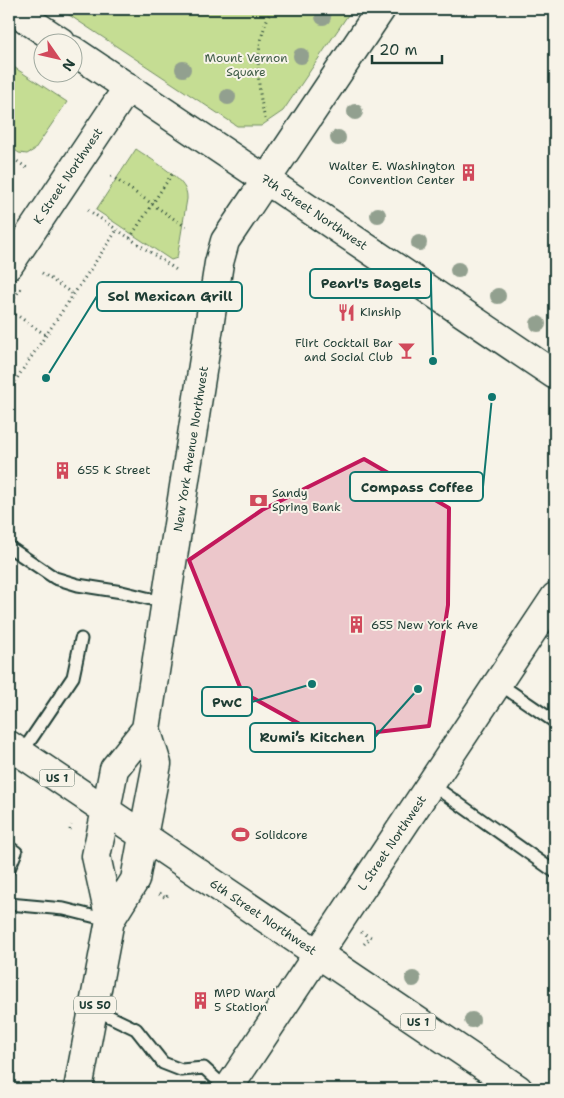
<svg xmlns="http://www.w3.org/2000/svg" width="564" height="1098" viewBox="0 0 564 1098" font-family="'Shantell Sans',sans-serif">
<rect width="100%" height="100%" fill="#f7f3e8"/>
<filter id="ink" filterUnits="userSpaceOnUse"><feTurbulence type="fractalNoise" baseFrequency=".02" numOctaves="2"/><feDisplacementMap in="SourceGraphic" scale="10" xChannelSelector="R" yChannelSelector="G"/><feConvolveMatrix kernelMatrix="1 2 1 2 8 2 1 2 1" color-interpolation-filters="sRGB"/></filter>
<g filter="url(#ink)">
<!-- green -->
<path fill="#c5dd93" stroke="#728d64" d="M60,9H352L283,111L261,126H237Z
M9,64L67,102L34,150L27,154L19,153L9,146Z
M136,149C149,158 182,177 186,191C187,194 187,196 187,199L177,258L171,260L96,210Z"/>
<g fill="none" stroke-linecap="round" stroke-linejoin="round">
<defs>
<path id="lane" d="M9,547L55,578L78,585L122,592L167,603
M498,683L555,722
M21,754L73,677L81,639
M431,784L555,872
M9,847L16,852L9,869
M9,904L64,909L108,920
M94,1009L136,1029L163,1063L181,1070L204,1068L227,1089"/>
<path id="secondary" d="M266,180L555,375
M9,265L128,87
M228,1089L555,597"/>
<path id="primary" d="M11,9L61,42
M72,50L266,180
M106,810L114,769L146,729
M143,836L157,764L146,729L219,263L225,241L381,9"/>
<path id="highway" d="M9,745L518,1089
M106,810L96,856L110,920
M78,1089L110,920L135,880L143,836"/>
</defs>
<!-- lane casing -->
<use href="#lane" stroke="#1f3d34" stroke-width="15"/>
<!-- secondary casing -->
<use href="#secondary" stroke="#1f3d34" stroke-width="31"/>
<!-- primary casing -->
<use href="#primary" stroke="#1f3d34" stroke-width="31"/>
<!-- highway casing -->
<use href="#highway" stroke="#1f3d34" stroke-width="31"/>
<!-- path -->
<path stroke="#1f3d34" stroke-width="3" stroke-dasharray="1 4" stroke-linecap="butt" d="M265,119C256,83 254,43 272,9
M9,156L27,168
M111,176L186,227
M88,210L178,271
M130,238L174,171
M42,273L73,294
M9,306L21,288
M15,314L46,335
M9,374L16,379
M9,390L117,230
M70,830L71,825
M159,894L166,898L169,892
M361,932L371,937L362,946"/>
<!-- lane -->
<use href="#lane" stroke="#f7f3e8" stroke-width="11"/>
<!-- secondary -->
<use href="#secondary" stroke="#f7f3e8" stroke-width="28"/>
<!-- primary -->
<use href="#primary" stroke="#f7f3e8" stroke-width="28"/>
<!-- highway -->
<use href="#highway" stroke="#f7f3e8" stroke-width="28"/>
</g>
<!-- trees -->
<g fill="#92a08f">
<circle cx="323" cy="17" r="8"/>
<circle cx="301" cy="56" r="8"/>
<circle cx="183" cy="69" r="8"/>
<circle cx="228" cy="97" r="8"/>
<circle cx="355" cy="112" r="8"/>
<circle cx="338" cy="138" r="8"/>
<circle cx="378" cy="215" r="8"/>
<circle cx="419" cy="243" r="8"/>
<circle cx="458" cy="270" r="8"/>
<circle cx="498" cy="296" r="8"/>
<circle cx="538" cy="324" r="8"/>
<circle cx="413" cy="979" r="8"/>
<circle cx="472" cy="1020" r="8"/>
</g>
</g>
<!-- marked area -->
<path fill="#c2185b" fill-opacity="0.2" stroke="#c2185b" stroke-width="4" stroke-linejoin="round" d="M364,459L449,508L448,605L429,726L325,738L242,692L189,560L262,510Z"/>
<!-- icons -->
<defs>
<symbol id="building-bare" viewBox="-9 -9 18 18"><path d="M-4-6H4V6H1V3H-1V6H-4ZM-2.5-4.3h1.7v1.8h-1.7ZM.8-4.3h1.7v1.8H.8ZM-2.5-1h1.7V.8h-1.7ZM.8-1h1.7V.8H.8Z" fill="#d1495b" stroke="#f7f3e8" stroke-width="2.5" paint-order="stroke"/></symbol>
<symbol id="restaurant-bare" viewBox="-9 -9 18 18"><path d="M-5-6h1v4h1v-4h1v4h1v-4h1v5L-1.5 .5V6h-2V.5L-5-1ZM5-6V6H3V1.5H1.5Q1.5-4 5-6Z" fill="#d1495b" stroke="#f7f3e8" stroke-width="2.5" paint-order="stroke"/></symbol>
<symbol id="bar-bare" viewBox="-9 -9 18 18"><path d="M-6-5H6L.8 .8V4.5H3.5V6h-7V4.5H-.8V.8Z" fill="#d1495b" stroke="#f7f3e8" stroke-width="2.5" paint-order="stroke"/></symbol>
<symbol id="bank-bare" viewBox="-9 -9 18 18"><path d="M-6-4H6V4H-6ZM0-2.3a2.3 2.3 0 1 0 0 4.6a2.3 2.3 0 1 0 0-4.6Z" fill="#d1495b" stroke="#f7f3e8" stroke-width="2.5" paint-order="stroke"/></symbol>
<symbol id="stadium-bare" viewBox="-9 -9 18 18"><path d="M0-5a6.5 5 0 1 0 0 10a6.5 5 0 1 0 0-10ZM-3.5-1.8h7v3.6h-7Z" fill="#d1495b" stroke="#f7f3e8" stroke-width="2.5" paint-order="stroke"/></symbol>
</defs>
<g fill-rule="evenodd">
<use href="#building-bare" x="456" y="160" width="25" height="25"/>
<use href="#restaurant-bare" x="334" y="300" width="25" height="25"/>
<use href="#bar-bare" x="394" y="338" width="25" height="25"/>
<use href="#building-bare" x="50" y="458" width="25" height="25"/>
<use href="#bank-bare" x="246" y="488" width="25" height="25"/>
<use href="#building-bare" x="344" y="612" width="25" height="25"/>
<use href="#stadium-bare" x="228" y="822" width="25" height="25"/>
<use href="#building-bare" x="188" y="988" width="25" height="25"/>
</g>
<g text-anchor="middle" stroke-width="4" stroke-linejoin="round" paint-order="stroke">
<!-- shield labels -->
<g fill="#f7f3e8" stroke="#60746a" stroke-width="1">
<rect x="39.5" y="769.5" width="35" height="17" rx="4"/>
<rect x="74" y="996.5" width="42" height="17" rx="4"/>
<rect x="400.5" y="1013.5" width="35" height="17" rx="4"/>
</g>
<g font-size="11" font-weight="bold" fill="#1f3d34">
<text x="57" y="782">US 1</text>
<text x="95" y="1009">US 50</text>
<text x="418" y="1026">US 1</text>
</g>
<!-- park labels -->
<g font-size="12" fill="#405d47" stroke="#f7f3e8">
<text x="246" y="62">Mount Vernon<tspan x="246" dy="14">Square</tspan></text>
</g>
<!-- poi labels -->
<g font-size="12" fill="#1f3d34" stroke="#f7f3e8" text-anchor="start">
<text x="455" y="170" text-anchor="end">Walter E. Washington<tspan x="455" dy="14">Convention Center</tspan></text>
<text x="360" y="316">Kinship</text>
<text x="393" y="347" text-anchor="end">Flirt Cocktail Bar<tspan x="393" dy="14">and Social Club</tspan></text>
<text x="77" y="474">655 K Street</text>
<text x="272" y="497">Sandy<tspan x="272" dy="14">Spring Bank</tspan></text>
<text x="371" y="629">655 New York Ave</text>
<text x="255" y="839">Solidcore</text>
<text x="214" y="997">MPD Ward<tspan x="214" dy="14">5 Station</tspan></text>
</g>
<!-- street labels -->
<g font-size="12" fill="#1f3d34" stroke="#f7f3e8">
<text transform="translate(68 176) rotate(-56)" y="4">K Street Northwest</text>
<text transform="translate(314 212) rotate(34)" y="4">7th Street Northwest</text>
<text transform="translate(191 449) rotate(-81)" y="4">New York Avenue Northwest</text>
<text transform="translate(392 843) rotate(-56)" y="4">L Street Northwest</text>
<text transform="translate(263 917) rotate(34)" y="4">6th Street Northwest</text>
</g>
</g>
<!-- callouts -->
<path fill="none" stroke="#0f766e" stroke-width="2" d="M433 361L431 283M46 378L97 296M492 397L483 487M312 684L252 702M418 689L375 737"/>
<g fill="#0f766e" stroke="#f7f3e8" stroke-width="2">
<circle cx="433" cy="361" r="5"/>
<circle cx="46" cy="378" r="5"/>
<circle cx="492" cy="397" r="5"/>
<circle cx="312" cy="684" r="5"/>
<circle cx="418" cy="689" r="5"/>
</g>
<g fill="#f7f3e8" stroke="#0f766e" stroke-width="2">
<rect x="310" y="269" width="121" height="29" rx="5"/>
<rect x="97" y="282" width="145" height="29" rx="5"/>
<rect x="350" y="472" width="133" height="29" rx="5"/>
<rect x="202" y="687" width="50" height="29" rx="5"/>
<rect x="250" y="723" width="125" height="29" rx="5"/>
</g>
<g font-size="14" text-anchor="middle" font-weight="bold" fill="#1f3d34">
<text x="371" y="288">Pearl's Bagels</text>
<text x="170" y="301">Sol Mexican Grill</text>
<text x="417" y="492">Compass Coffee</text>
<text x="227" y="707">PwC</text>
<text x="312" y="742">Rumi’s Kitchen</text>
</g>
<!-- margin -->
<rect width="564" height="1098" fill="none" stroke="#f7f3e8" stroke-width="30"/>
<rect x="15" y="15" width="534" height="1068" fill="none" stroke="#1f3d34" stroke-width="2" filter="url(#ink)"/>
<!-- north arrow -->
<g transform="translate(58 58) rotate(124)"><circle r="24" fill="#f7f3e8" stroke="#a1aaa0"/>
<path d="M0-4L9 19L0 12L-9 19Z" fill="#d1495b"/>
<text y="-8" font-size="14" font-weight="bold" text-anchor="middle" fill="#1f3d34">N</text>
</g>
<!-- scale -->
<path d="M372 55v8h70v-8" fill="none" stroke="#1f3d34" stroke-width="2.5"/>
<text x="379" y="55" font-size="15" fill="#1f3d34" stroke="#f7f3e8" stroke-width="4" paint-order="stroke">20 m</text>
</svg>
